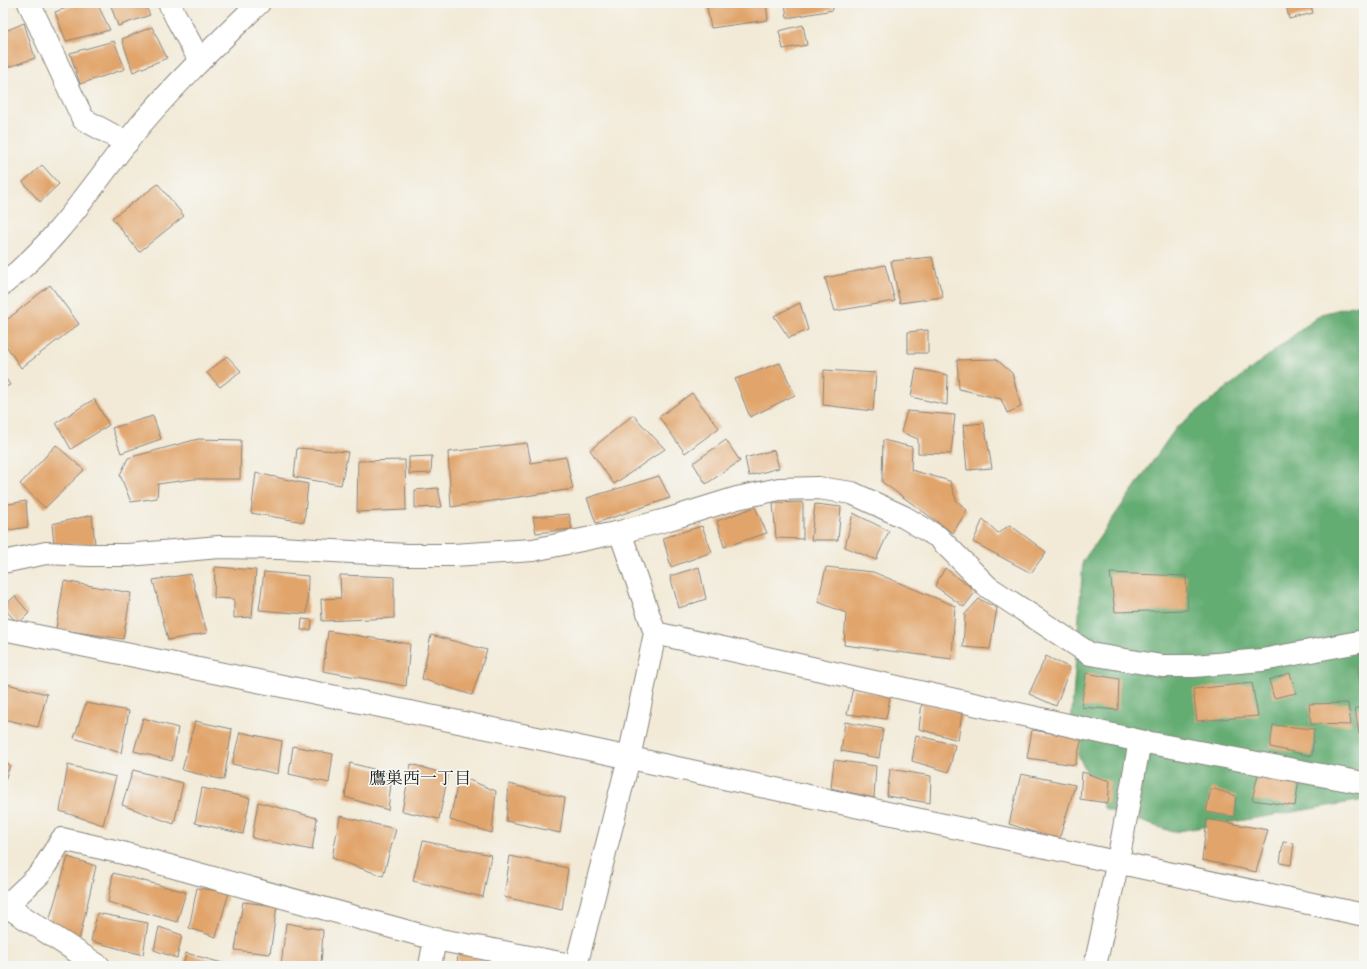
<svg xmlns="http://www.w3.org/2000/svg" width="1367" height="969" viewBox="0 0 1367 969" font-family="'IM FELL Great Primer','Noto Serif JP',serif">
<rect width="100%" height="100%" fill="#f6f6f2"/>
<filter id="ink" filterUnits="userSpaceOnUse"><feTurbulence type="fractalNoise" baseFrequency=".025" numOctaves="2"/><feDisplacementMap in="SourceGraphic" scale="8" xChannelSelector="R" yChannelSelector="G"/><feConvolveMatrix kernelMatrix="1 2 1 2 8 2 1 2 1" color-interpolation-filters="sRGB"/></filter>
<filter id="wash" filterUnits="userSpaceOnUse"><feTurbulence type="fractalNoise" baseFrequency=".012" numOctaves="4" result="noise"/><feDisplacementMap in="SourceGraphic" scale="16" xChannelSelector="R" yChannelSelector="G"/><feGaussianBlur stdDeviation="0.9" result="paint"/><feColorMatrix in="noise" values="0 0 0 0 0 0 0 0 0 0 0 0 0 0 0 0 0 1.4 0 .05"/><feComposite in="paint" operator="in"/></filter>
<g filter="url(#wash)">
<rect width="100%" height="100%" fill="#f2ead7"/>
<!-- forest -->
<path fill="#64ac72" stroke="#406447" d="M1364,303V800L1173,832L1105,809L1070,739L1083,561L1176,428L1321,314Z"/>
<g id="blocks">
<!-- building -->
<path fill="#e1a46b" d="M81,3H97L110,30L66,41L55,12Z
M110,3H144L150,15L118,26Z
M706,3H766L768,20L711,28Z
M785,3H832L833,10L787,18Z
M1286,3H1310L1313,13L1289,19Z
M24,23L35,58L3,69V32Z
M803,25L807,45L783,49L779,31Z
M152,27L167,58L133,72L122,39Z
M114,41L125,69L80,84L70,53Z
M42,165L59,184L40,202L23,182Z
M158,184L184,216L139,252L112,218Z
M932,257L943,297L900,303L891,261Z
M885,265L895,301L835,311L825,278Z
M50,285L79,324L21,368L3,341V323Z
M800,303L808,330L789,338L774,316Z
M928,330V353H908V332Z
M227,356L241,371L220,387L207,373Z
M996,359L1012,373L1021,407L1007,413L1001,399L959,389L957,360Z
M780,363L795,395L750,417L735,379Z
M916,369L948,375L947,405L911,397Z
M824,370L876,373L873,411L823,405Z
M3,374L10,385L3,388Z
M692,393L719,428L685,453L659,417Z
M94,399L109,425L71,449L56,423Z
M907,411L955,415L951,454L918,453V439L901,432Z
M633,415L665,449L614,484L590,450Z
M153,416L161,439L121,453L112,428Z
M984,423L992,468L967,470L963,425Z
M198,439L241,440L240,479H194L158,484L157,498L131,502L120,475L128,458Z
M726,440L740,461L706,484L693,463Z
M883,440L912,447L911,470L950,481L956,500L967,510L953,533L882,482Z
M527,443L531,463L566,457L573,489L451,507L448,452Z
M56,445L84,470L45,508L20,484Z
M297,448L348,452L341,485L294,477Z
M774,450L779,468L749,476L745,458Z
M432,456L431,473L409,474V457Z
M405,460L406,510L357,512L358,461Z
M256,473L308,484L304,522L251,513Z
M659,476L670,498L596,523L587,498Z
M438,488L442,507L415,508V490Z
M26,501L28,527L3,531V505Z
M803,502V539L776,538L773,503Z
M815,504L841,507L838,540H811Z
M755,507L767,533L724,547L717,521Z
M853,513L889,531L876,560L845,547Z
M569,514L572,529L536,533L533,517Z
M92,515L95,544L54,545L52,524Z
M983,519L998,533L1010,525L1046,552L1031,573L973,542Z
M702,526L712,552L671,567L663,538Z
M215,567L256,570L252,617L234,618V599L214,598Z
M699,567L706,599L679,608L670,576Z
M826,567L873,572L955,606L952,659L844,645L846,613L818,602Z
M945,568L976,591L964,607L935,586Z
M264,572L308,576L307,614L259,610Z
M1110,573L1186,576L1188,610L1115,612Z
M191,574L207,633L168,640L153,580Z
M340,575L394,577V618L322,621L321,599L341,598Z
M64,581L131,593L123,639L56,629Z
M15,596L29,613L18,624L3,607Z
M979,599L997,608L990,649L963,647L965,614Z
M302,619L312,620L311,630H301Z
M328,631L410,644L406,686L323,671Z
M431,635L487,650L472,695L422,679Z
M1046,656L1070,668L1056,706L1029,694Z
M1364,666V690L1361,691L1358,667Z
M1086,673L1119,679L1118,710L1081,707Z
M1290,673L1296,693L1274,698L1269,680Z
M3,683L47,694L38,727L3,719Z
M1252,683L1258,716L1197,721L1193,689Z
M853,688L890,697L886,719L847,714Z
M922,702L962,713L958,740L919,729Z
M86,703L129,711L121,753L74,738Z
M1348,703L1351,725L1311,724L1309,704Z
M1355,708H1364V734H1359Z
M143,718L178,728L172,761L134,751Z
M195,721L232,729L224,780L182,770Z
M845,722L883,729L879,758L841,751Z
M1273,725L1314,729L1312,756L1270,747Z
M1032,730L1082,738L1075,765L1027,758Z
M240,732L282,741L278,774L232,764Z
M916,735L955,745L949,772L912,761Z
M293,746L333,754L329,783L289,774Z
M834,760L876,766L874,798L831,788Z
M3,761L10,765L3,786Z
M350,763L392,774L388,810L345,797Z
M411,764L448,775L439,819L402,811Z
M68,765L116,777L103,825L60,811Z
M890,769L931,776L930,803L887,796Z
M133,770L183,783L174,824L122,805Z
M1082,772L1110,781L1108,803L1080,799Z
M1021,774L1075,785L1059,840L1009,824Z
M1258,774L1299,779L1295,806L1252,800Z
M459,776L496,791L492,833L450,820Z
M509,784L565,798L560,833L506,821Z
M202,788L250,798L243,834L195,823Z
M1211,788L1236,796L1234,817L1206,812Z
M258,802L317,818L312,850L252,838Z
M340,816L396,829L383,876L332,858Z
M1207,819L1268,830L1256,872L1202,860Z
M423,841L491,855L483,897L413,881Z
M1283,842L1294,843L1291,865L1280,863Z
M510,856L568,868L562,910L504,897Z
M68,857L96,866L79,941L46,931Z
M113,873L186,892L177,922L108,902Z
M197,888L229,892L216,937L189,928Z
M243,902L277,906L270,954L235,950Z
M97,913L148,923L143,955L91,941Z
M286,923L323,930L321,966H281Z
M159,927L182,935L177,958L154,950Z
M458,952L492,958V966H457Z
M186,953L233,966H183Z"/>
</g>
</g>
<g filter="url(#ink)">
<use href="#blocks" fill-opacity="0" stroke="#87837a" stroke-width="1"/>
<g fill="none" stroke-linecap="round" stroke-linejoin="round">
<defs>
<path id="minor" d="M29,3L83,119L127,143
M169,3L177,19L200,61
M3,284C60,240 97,178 142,123C178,81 219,42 259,3
M3,562L46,553L89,555H128L219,547L279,548L407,555H453L533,550L620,532L666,520L737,498L779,489L818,488L852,493L904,517L938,537L988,587L1090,654L1162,666H1194L1262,660L1364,641
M3,629C181,664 359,701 537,738C813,796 1089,854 1364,915
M655,633L1140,741L1364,783
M3,904L99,966
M6,906L40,874L62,839L119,852L435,939L576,966
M430,966L435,939
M576,966L629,758L655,633L620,532
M1095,966L1118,861L1140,741"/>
</defs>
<!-- minor casing -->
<use href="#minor" stroke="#87837a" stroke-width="24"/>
<!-- minor -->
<use href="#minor" stroke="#fff" stroke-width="22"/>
</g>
</g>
<g text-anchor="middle" stroke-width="3.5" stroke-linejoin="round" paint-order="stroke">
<!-- neighbourhood labels -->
<g font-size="17" fill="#1c1c1c" stroke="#f6f6f2">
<text x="420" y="784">鷹巣西一丁目</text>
</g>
</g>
<!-- margin -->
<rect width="1367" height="969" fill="none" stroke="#f6f6f2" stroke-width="16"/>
</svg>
